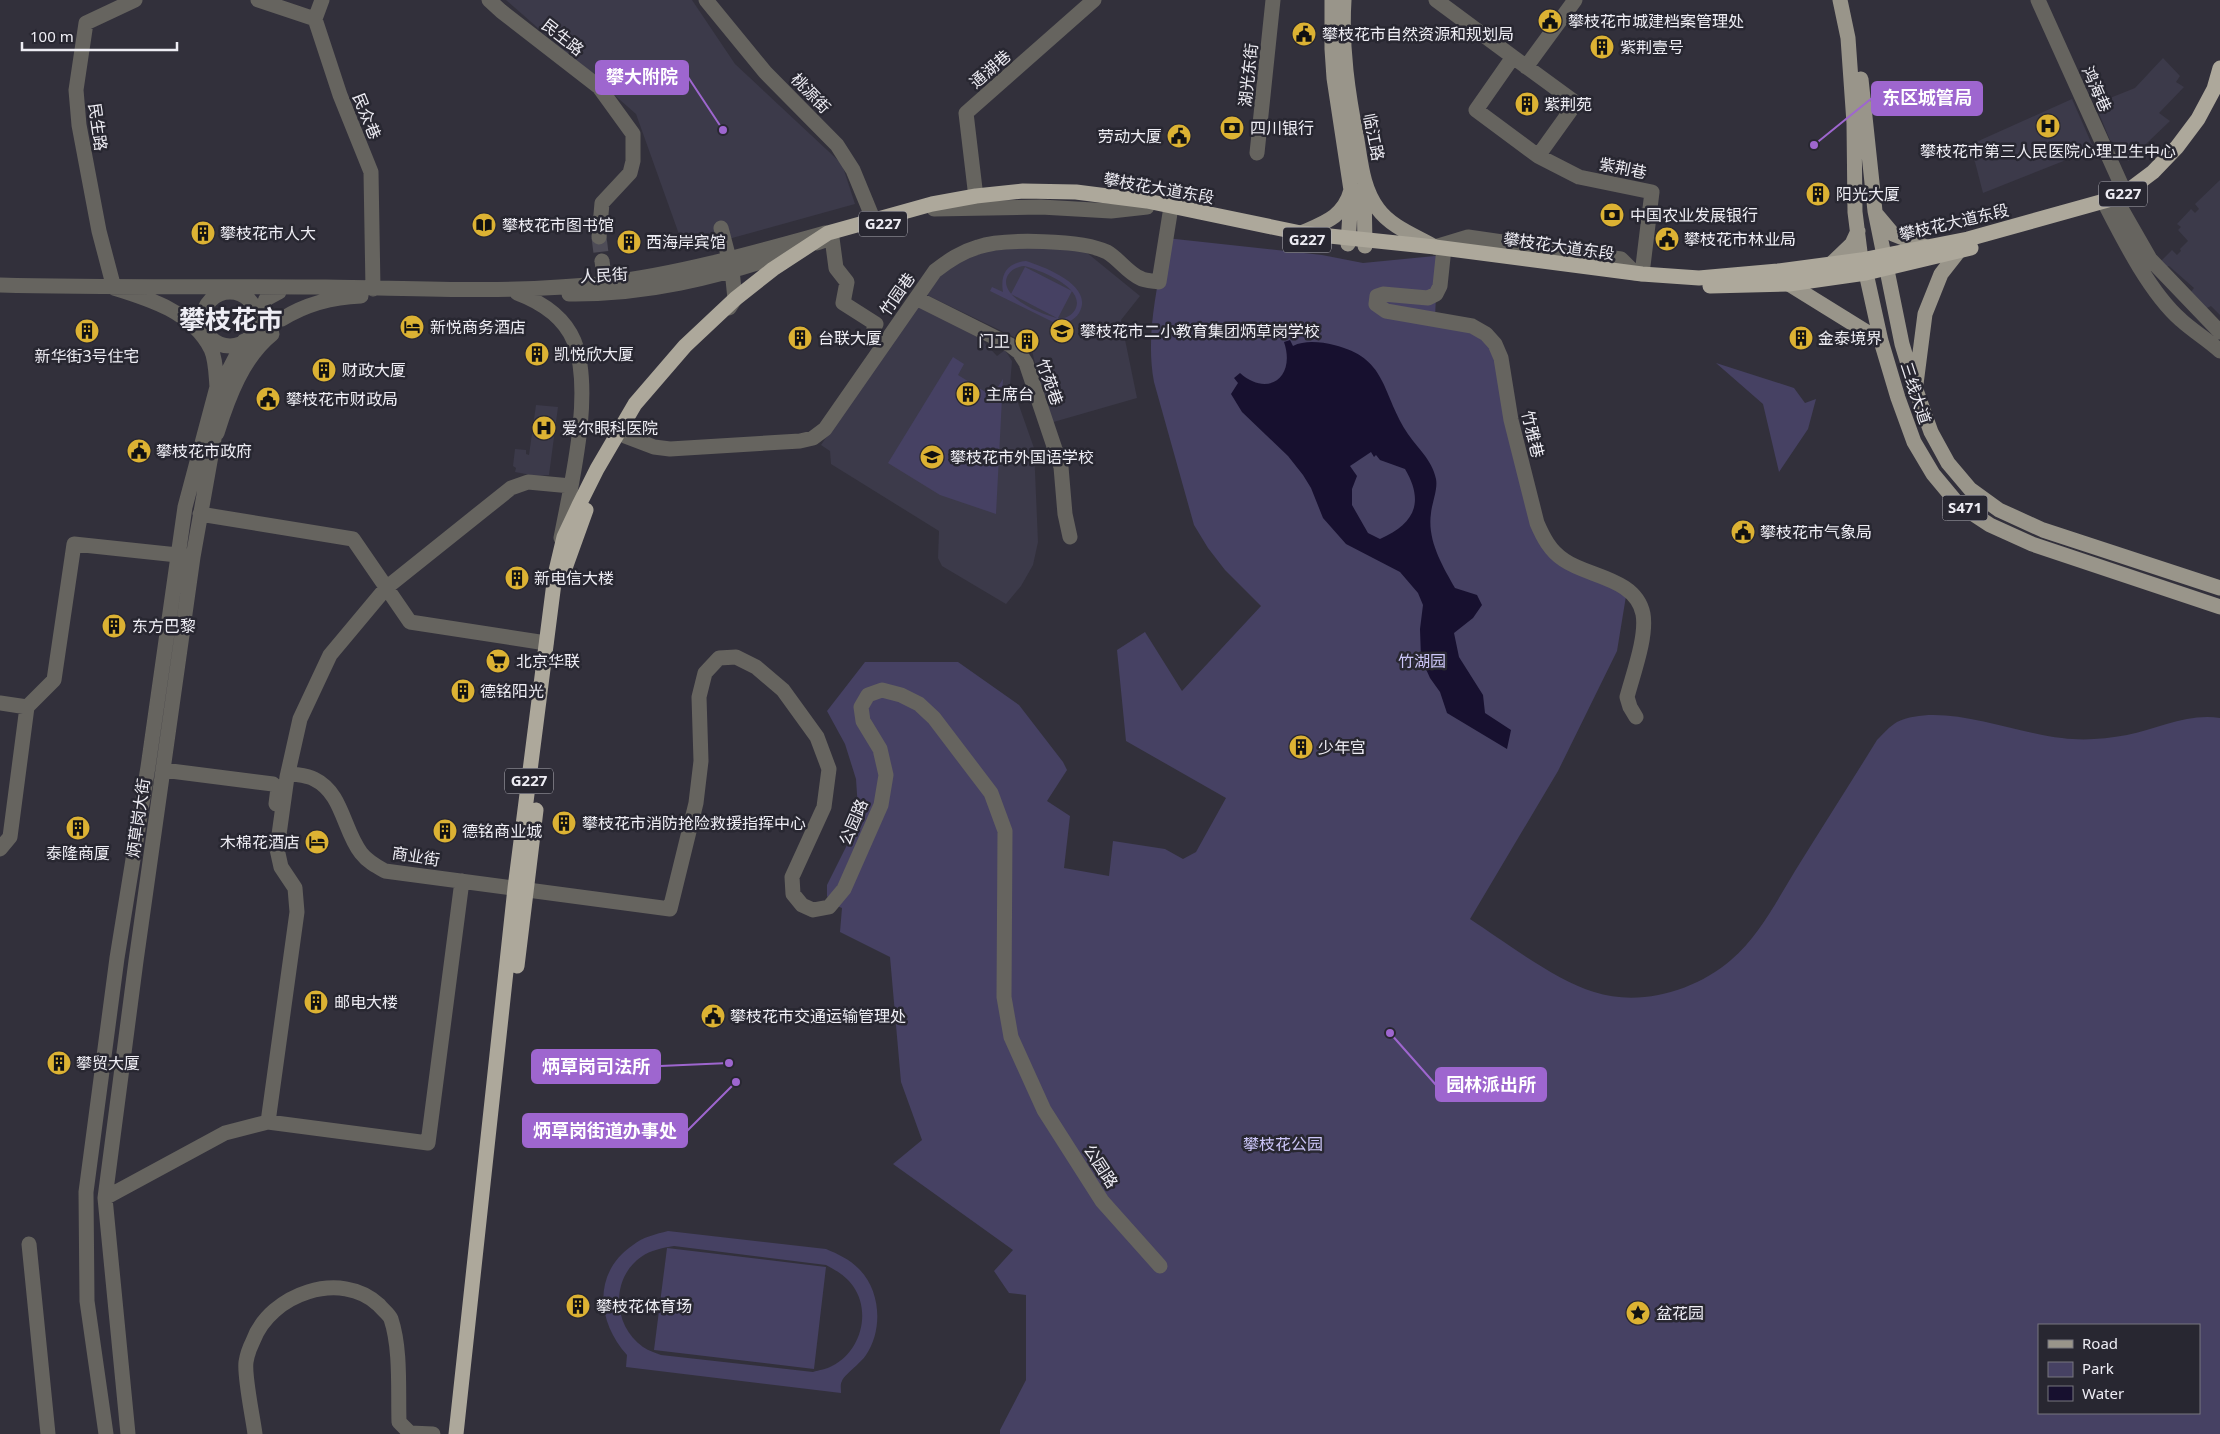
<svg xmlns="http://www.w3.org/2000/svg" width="2220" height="1434" viewBox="0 0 2220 1434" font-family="'Noto Sans','Noto Sans SC',sans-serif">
<rect width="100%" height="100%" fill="#32303b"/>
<!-- built -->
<path fill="#3c3a4a" d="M506,0H692L735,64L842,164L855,204L685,251L636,114Z
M2163,58L2180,76L2176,82L2184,87L2159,113L2170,121L2128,161L2110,140L2095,104L2135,88Z
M2072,99L2094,149L1983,193L1975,162L1965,147Z
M2220,180V315L2211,306L2205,309L2189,294L2194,288L2169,266L2166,267L2161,261L2172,250L2177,255L2181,251L2180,249L2188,241L2178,230L2181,227L2177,224L2191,209L2195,213L2199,209L2195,204Z
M1033,246L1086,252L1140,296L1121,320L1137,398L1050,423L1030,343H1026L925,294L938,275L958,261L981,252Z
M916,305L978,336L997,356L1005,350L1012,361L1009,397H1016L1034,448L1038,542L1033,565L1021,586L1006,604L942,566L938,558L939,531L831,464L830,451L821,445Z
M536,405L558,407L549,475L536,476L515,472L516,468L513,466L515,449L526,450V454L529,455Z"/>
<!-- green -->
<path fill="#464163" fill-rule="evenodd" d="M1166,238L1322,255L1363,263L1445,255L1436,294L1435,319L1472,326L1495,344L1511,420L1552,550L1627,590L1617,651L1558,771L1470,919C1505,942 1555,980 1594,992C1640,1007 1695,991 1731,960C1759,936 1776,902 1795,871C1822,827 1850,784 1877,740C1883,734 1890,726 1897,722C1941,701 2014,733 2062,738C2083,741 2105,739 2127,735C2157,729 2188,713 2220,718V1434H1000V1430L1026,1380V1295L1009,1293L994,1271L1013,1250L893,1164L922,1140L901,1082L890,957L840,932L842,908L832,904L827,896V885L848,843L858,809L856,779L845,744L827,711L865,662H958L1019,705L1063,762L1067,770L1047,801L1070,816L1064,868L1109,876L1113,841L1165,849L1183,859L1196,852L1226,798L1126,741L1117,650L1145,632L1182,691L1261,606L1225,570L1208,548L1194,525L1154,382C1145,334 1158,286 1166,238ZM2039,1325H2199V1413H2039Z
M1026,261C1045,267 1095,286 1079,313C1073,322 1065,324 1055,323L990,291L992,287L1003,292C1000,274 1007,263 1026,261ZM1024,266C1040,270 1087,288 1075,310C1071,316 1065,319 1058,318L1072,291L1025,267L1011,294L1057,318C1042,315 996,296 1008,275C1012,269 1017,267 1024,266Z
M953,357L964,364L958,375L992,396L1003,379L996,514L940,495L888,463Z
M1716,363L1794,388L1805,403L1816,399L1808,429L1779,472L1763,404Z
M668,1231L826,1249C838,1254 849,1259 859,1269C881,1291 883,1330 866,1355C861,1363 844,1375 842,1381C840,1384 841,1389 841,1393L626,1367L627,1355C597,1322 592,1273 633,1245C643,1237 656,1234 668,1231ZM674,1246L826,1265C837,1271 846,1276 853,1286C872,1313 860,1352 832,1366C827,1369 819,1370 813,1372L661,1355C656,1353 649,1351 643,1347C613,1326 610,1279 641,1257C651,1250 662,1248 674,1246Z
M667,1248L826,1267L814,1369L654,1350Z"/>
<!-- water -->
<path fill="#17102f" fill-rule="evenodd" d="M1290,340L1293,346C1305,340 1321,342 1334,345C1387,358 1381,391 1406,431C1416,447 1432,459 1436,479C1438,489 1432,503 1431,513C1427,540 1442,565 1455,588L1477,595L1482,605L1473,618L1454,633L1459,657L1483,695L1485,713L1511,730L1507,749L1447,713L1440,692L1430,678L1421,658L1420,629L1423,605L1418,593L1400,572L1346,544L1323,518L1311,488L1303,475L1288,456L1242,412L1231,394L1238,383L1234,378L1240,373C1268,398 1296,377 1284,342ZM1371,452L1374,457L1376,455L1380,460L1405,469C1425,503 1414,524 1380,539L1368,533L1352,505V489L1357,476L1350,466Z"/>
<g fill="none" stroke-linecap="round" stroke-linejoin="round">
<!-- minor-tunnel -->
<path stroke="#4e4c57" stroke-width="15" stroke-dasharray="15 8" stroke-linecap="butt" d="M599,237L602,261"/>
<!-- minor -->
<path stroke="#66645f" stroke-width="15" d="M258,0L315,19L340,95L371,172L373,289
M489,0L501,11L599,87L633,134V161L630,173L602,203L599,237
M706,0L765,72L837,145L853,170L874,221
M1436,0L1513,57L1476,110L1538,156L1579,177L1652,192L1642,274
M2038,0L2125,193
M315,19L322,0
M1513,57L1576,103L1538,156
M1526,67L1575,0
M1257,153L1273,0
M975,189L966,113L1094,0
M2115,198L2150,259L2220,332
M2104,202C2123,239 2150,293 2181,320C2193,331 2208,340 2220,351
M934,209L1041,207L1111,211L1147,207
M721,228L732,270L735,299L729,308
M817,243L832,238L836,268L847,282L843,303L876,324L874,328
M1435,247L1468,237L1621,259L1635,273
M1444,248L1440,286L1436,294L1428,298L1383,294L1377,296L1376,304L1386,311L1472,326L1486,334L1495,344L1501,358L1511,420L1537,523C1543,537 1550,551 1564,560C1588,577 1636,578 1643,614C1647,637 1633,674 1627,697L1630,707L1636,717
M602,261L605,283
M0,285C109,288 217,286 326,287C418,288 513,294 605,283C679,274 753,253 825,233
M114,288L99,231L79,125L76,90L86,23L135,0
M279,292L266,299L263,307L266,314L282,319C306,304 333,297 361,296
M203 319a27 27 0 1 1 54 0a27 27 0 1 1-54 0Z
M517,293C541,302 564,317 574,341C594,392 571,485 561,538
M569,294C646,295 715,278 788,253
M916,298L1010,345L1019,352L1026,363L1061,467L1065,514L1070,537
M222,395L229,370L244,341L270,335
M217,433C228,398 243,357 272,334
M625,436L654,447L670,449L800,441L813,438L825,429L935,271C949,260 961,252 978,247C1004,238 1083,240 1107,252C1119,259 1128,273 1140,278C1145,281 1153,281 1159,282L1171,207
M200,514L353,539L410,622L546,643
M0,703L27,707
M163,770L273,784L278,788L276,804
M288,773C296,775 307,775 314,779C343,793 343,830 361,853C367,861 376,866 385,871L670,909L696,803L701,761L699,697L705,673L719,658L736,657L756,667L783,690L817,737L829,769L824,807L792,877L793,894L802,905L813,910L829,907L844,889L881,805L886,775L880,749L863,721L861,707L868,695L882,690L901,695L919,704L934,718L991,793L1005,831L1004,997L1011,1037L1044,1110L1102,1201L1160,1266
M0,849L10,837L27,707L54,680L74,544L187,556
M268,1122L297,912L295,888L281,867L277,849L287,777L300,719L330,655L386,588L511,488L528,482L571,486
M105,1198L225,1133L268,1122L428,1143L462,881
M29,1244L48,1434
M106,1434L87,1301L86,1192L117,958L148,767L185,507L217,387C216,375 216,360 211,349C192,312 150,299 114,288
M128,1434L105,1198L136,961L193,557L217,422
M255,1434C253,1418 244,1376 246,1362C247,1355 250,1347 253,1341C270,1294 341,1269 379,1305C383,1310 389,1314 391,1319C401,1349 398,1390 399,1422L410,1433L433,1434"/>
<!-- major -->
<path stroke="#99958a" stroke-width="15" d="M1344,0C1341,48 1348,94 1357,140C1361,164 1363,189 1378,209C1391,227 1416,236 1435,247
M1840,0L1848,38L1854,123L1855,212L1861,260L1866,273L1881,341L1898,398L1914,442L1933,474L1958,504L1990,525L2032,544L2220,607
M1861,79L1875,211L1902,344L1916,390L1931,432L1948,463L1970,489L1999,510L2043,530L2220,588
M1364,188L1365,246
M1877,215L1893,234L1926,247
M1301,233C1324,223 1344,217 1351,190L1334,78L1332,49V0
M1348,244L1351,196
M1831,264L1852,244L1858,231
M1789,284L1881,341
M1916,384L1925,314L1941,274L1959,251"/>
<!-- highway -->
<path stroke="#ada89b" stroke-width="15" d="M1710,286L1789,284L1866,273L1971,248
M564,571L586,510
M517,966L536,810
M456,1434L515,888L555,575L564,537L580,503L597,469L635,404L685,346L735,299L773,269L828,233L932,204L976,196L1023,191L1076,192L1147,201L1301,233L1435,247L1642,274L1699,278L1778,271L1861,260L1968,239L2115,198L2125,193L2153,172L2177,147L2198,119L2214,89L2220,68"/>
</g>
<!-- icons -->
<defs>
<symbol id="civic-disc" viewBox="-11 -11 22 22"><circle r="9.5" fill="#dcb233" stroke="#282731"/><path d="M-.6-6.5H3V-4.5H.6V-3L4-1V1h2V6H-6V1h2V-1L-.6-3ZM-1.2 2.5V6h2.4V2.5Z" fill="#111"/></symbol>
<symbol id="building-disc" viewBox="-11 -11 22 22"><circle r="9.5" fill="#dcb233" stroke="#282731"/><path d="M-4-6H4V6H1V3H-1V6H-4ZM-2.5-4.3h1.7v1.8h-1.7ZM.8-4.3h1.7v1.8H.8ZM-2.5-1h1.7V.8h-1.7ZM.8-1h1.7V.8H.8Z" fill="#111"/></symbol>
<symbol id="hospital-disc" viewBox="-11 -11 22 22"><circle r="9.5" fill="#dcb233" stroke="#282731"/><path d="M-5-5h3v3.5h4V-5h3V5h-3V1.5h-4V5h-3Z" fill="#111"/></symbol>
<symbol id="bank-disc" viewBox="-11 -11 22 22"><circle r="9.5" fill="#dcb233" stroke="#282731"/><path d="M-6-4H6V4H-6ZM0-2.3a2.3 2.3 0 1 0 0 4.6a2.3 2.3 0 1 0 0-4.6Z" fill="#111"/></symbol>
<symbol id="library-disc" viewBox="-11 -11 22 22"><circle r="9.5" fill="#dcb233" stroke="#282731"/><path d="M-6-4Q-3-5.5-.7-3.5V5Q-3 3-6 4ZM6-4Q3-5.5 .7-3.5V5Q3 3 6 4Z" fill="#111"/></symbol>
<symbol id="hotel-disc" viewBox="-11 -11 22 22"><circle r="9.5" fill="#dcb233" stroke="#282731"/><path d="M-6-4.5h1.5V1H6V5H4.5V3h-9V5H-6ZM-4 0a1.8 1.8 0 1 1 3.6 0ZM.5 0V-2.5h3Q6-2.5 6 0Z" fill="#111"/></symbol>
<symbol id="school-disc" viewBox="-11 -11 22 22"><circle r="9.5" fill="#dcb233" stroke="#282731"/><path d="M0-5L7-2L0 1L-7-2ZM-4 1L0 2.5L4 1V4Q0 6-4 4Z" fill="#111"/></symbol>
<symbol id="supermarket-disc" viewBox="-11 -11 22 22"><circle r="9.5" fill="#dcb233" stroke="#282731"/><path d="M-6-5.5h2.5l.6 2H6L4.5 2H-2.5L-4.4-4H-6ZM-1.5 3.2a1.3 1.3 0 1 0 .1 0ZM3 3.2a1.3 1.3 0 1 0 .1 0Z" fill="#111"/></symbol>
<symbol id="sight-disc" viewBox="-11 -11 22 22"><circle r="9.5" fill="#dcb233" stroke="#282731"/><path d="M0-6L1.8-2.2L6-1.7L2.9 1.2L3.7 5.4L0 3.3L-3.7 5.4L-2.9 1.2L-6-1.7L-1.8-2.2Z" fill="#111"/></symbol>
</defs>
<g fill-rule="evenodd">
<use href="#civic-disc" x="1536" y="7" width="28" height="28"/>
<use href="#civic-disc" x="1290" y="20" width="28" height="28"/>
<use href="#building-disc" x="1588" y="33" width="28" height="28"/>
<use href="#building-disc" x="1513" y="90" width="28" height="28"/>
<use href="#hospital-disc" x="2034" y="112" width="28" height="28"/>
<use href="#bank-disc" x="1218" y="114" width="28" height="28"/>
<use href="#civic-disc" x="1165" y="122" width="28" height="28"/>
<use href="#building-disc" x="1804" y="180" width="28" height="28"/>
<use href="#bank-disc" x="1598" y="201" width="28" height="28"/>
<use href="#library-disc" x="470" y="211" width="28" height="28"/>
<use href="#building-disc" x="189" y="219" width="28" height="28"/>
<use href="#civic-disc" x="1653" y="225" width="28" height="28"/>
<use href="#building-disc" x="615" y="228" width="28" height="28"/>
<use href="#hotel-disc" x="398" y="313" width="28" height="28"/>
<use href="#building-disc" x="73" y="317" width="28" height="28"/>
<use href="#school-disc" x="1048" y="317" width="28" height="28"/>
<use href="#building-disc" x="786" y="324" width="28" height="28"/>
<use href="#building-disc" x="1787" y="324" width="28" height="28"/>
<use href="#building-disc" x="1013" y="327" width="28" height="28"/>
<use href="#building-disc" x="523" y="340" width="28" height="28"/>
<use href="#building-disc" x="310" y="356" width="28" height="28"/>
<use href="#building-disc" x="954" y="380" width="28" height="28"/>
<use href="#civic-disc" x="254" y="385" width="28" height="28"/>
<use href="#hospital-disc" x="530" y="414" width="28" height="28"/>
<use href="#civic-disc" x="125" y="437" width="28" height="28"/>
<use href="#school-disc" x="918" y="443" width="28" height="28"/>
<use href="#civic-disc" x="1729" y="518" width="28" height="28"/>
<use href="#building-disc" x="503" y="564" width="28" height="28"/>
<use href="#building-disc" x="100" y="612" width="28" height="28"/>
<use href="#supermarket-disc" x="484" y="647" width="28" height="28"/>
<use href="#building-disc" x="449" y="677" width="28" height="28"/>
<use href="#building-disc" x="1287" y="733" width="28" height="28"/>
<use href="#building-disc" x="550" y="809" width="28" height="28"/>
<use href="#building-disc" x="64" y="814" width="28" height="28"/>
<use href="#building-disc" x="431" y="817" width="28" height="28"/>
<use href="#hotel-disc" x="303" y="828" width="28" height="28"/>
<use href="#building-disc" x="302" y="988" width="28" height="28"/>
<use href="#civic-disc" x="699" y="1002" width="28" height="28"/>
<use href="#building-disc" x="45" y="1049" width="28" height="28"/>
<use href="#building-disc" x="564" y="1292" width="28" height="28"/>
<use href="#sight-disc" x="1624" y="1299" width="28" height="28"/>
</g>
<g text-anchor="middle" stroke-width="5" stroke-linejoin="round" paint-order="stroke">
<!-- shield labels -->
<g fill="#282731" stroke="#b3b2ba" stroke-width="1">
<rect x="2099" y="181.5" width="48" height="25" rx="4"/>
<rect x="859" y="211.5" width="48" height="25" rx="4"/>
<rect x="1283" y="227.5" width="48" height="25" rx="4"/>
<rect x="1942.5" y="495.5" width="45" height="25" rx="4"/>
<rect x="505" y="768.5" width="48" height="25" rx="4"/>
</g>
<g font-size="15" font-weight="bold" fill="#eeedf4">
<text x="2123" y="199">G227</text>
<text x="883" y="229">G227</text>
<text x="1307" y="245">G227</text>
<text x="1965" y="513">S471</text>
<text x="529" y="786">G227</text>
</g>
<!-- poi labels -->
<g font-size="16" fill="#eeedf4" stroke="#282731" text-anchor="start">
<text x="1568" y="27">攀枝花市城建档案管理处</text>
<text x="1322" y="40">攀枝花市自然资源和规划局</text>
<text x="1620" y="53">紫荆壹号</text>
<text x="1544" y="110">紫荆苑</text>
<text x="1250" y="134">四川银行</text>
<text x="1162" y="142" text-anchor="end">劳动大厦</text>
<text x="2048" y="157" text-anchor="middle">攀枝花市第三人民医院心理卫生中心</text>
<text x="1836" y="200">阳光大厦</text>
<text x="1630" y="221">中国农业发展银行</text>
<text x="502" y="231">攀枝花市图书馆</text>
<text x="220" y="239">攀枝花市人大</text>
<text x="1684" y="245">攀枝花市林业局</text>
<text x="646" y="248">西海岸宾馆</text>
<text x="430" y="333">新悦商务酒店</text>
<text x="1080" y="337">攀枝花市二小教育集团炳草岗学校</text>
<text x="818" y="344">台联大厦</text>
<text x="1818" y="344">金泰境界</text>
<text x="1010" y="347" text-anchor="end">门卫</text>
<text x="554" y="360">凯悦欣大厦</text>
<text x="87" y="362" text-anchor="middle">新华街3号住宅</text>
<text x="342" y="376">财政大厦</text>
<text x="986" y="400">主席台</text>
<text x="286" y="405">攀枝花市财政局</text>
<text x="562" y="434">爱尔眼科医院</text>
<text x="156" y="457">攀枝花市政府</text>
<text x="950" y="463">攀枝花市外国语学校</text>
<text x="1760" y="538">攀枝花市气象局</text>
<text x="534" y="584">新电信大楼</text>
<text x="132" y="632">东方巴黎</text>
<text x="516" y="667">北京华联</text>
<text x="480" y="697">德铭阳光</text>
<text x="1318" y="753">少年宫</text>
<text x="582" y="829">攀枝花市消防抢险救援指挥中心</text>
<text x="462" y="837">德铭商业城</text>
<text x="300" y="848" text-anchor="end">木棉花酒店</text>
<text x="78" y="859" text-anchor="middle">泰隆商厦</text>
<text x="334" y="1008">邮电大楼</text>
<text x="730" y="1022">攀枝花市交通运输管理处</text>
<text x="76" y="1069">攀贸大厦</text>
<text x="596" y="1312">攀枝花体育场</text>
<text x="1656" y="1319">盆花园</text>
</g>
<!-- street labels -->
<g font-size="16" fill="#eeedf4" stroke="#282731">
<text transform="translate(563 37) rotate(38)" y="6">民生路</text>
<text transform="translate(990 69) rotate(-41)" y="6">通湖巷</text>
<text transform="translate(1248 75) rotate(-84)" y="6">湖光东街</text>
<text transform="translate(2097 89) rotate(66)" y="6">鸿海巷</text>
<text transform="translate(811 93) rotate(46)" y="6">桃源街</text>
<text transform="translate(367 116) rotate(68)" y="6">民众巷</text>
<text transform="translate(98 127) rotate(82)" y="6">民生路</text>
<text transform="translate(1374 137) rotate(79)" y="6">临江路</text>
<text transform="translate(1623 168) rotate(11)" y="6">紫荆巷</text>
<text transform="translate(1159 188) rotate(10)" y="6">攀枝花大道东段</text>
<text transform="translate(1954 222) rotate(-13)" y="6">攀枝花大道东段</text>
<text transform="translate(1559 246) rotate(8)" y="6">攀枝花大道东段</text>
<text transform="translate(604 275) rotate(-3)" y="6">人民街</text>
<text transform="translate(897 294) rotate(-55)" y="6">竹园巷</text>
<text transform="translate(1050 382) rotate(70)" y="6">竹苑巷</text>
<text transform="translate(1916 393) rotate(72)" y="6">三线大道</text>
<text transform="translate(1533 434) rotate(77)" y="6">竹雅巷</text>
<text transform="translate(138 818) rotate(-82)" y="6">炳草岗大街</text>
<text transform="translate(853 822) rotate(-67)" y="6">公园路</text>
<text transform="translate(416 856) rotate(9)" y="6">商业街</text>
<text transform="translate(1101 1166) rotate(57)" y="6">公园路</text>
</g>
<!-- park labels -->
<g font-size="16" fill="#ccc6f8" stroke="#282731">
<text x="1422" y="667">竹湖园</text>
<text x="1283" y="1150">攀枝花公园</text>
</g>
<!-- town labels -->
<g font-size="26" font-weight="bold" fill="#eeedf4" stroke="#282731">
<text x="231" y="329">攀枝花市</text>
</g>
</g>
<!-- callouts -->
<path fill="none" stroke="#9e66cf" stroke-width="2" d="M723 130L688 77M1814 145L1872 98M729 1063L660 1066M1390 1033L1436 1085M736 1082L687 1131"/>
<g fill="#9e66cf" stroke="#282731" stroke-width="2">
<circle cx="723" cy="130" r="5"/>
<circle cx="1814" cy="145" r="5"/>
<circle cx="729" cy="1063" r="5"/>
<circle cx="1390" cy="1033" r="5"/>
<circle cx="736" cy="1082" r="5"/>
</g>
<g fill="#9e66cf" stroke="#9e66cf" stroke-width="2">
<rect x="596" y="61" width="92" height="33" rx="5"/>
<rect x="1872" y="82" width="110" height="33" rx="5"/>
<rect x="532" y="1050" width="128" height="33" rx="5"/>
<rect x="1436" y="1068" width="110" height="33" rx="5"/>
<rect x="523" y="1114" width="164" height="33" rx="5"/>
</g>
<g font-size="18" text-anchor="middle" font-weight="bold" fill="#fff">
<text x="642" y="83">攀大附院</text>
<text x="1927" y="104">东区城管局</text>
<text x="596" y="1073">炳草岗司法所</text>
<text x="1491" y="1091">园林派出所</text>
<text x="605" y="1137">炳草岗街道办事处</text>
</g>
<!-- legend -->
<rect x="2038" y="1324" width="162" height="90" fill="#282731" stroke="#77767f"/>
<rect x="2048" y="1340" width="25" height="8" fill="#99958a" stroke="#77767f"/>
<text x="2082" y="1349" font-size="15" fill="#eeedf4">Road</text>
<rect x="2048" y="1362" width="25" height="15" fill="#464163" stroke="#77767f"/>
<text x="2082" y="1374" font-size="15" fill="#eeedf4">Park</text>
<rect x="2048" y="1386" width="25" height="15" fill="#17102f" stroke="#77767f"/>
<text x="2082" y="1399" font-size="15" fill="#eeedf4">Water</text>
<!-- scale -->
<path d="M22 42v8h155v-8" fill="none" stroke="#eeedf4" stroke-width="2.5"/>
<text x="30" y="42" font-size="15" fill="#eeedf4" stroke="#282731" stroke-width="4" paint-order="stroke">100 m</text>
</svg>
